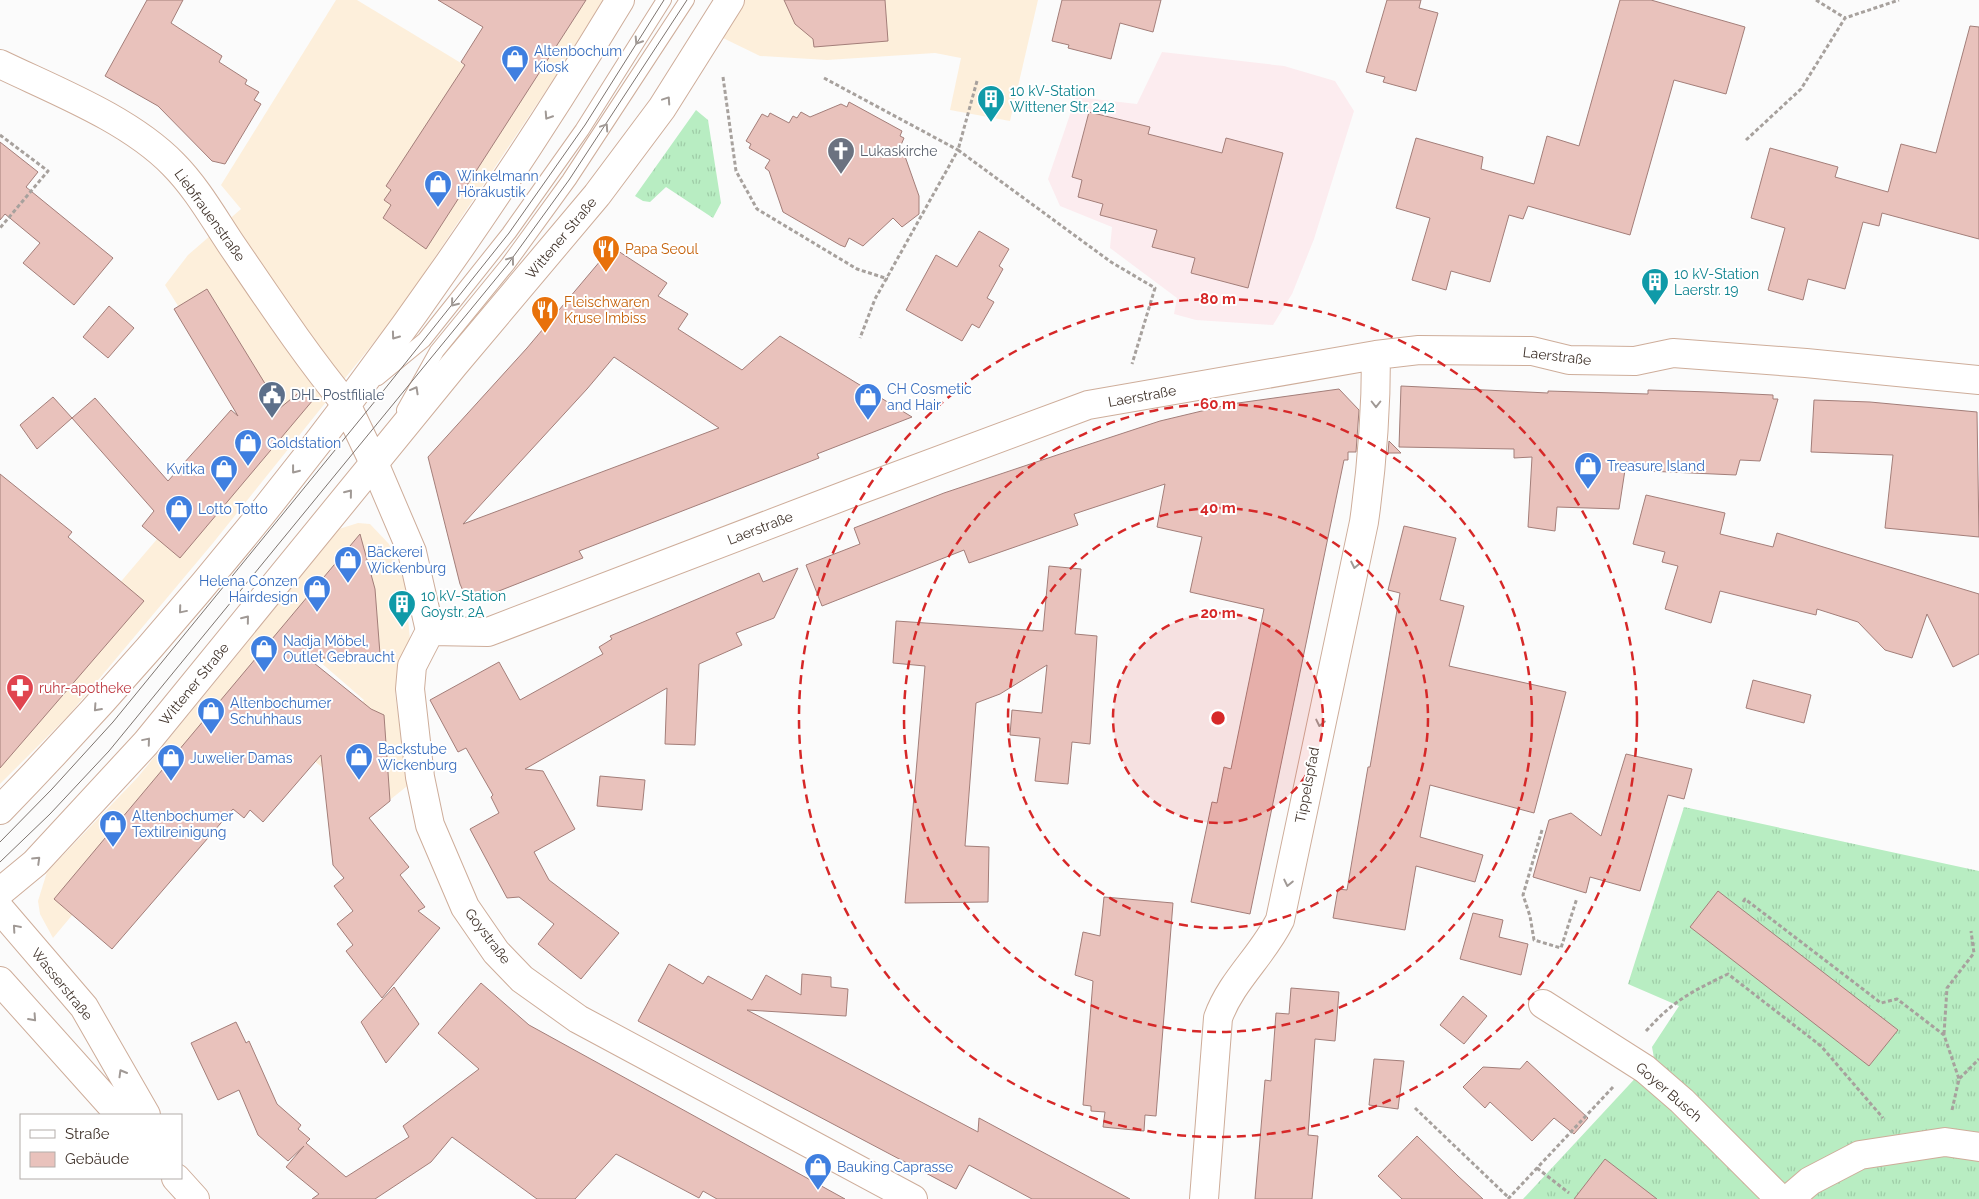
<svg xmlns="http://www.w3.org/2000/svg" width="1979" height="1199" viewBox="0 0 1979 1199" font-family="Raleway,sans-serif">
<defs>
<pattern id="grass-tufts" width="24" height="20" patternUnits="userSpaceOnUse" patternTransform="scale(1.25)"><rect width="24" height="20" fill="#b8edc2"/><path d="M3 7l-1-3M5 7V3M7 7l1-3M15 17l-1-3M17 17v-4M19 17l1-3" fill="none" stroke="#9fcca7"/></pattern>
</defs>
<rect width="100%" height="100%" fill="#fbfbfb"/>
<!-- commercial -->
<path fill="#fdefdb" d="M336,0H357L522,100L586,0H603L561,68L399,311L213,543L68,716L0,784V724L253,426L165,285L188,255L241,209L221,185Z
M745,0H1038L1010,121L950,110L961,58L935,53L827,60L760,56L723,38Z
M358,523L370,524L389,544L405,584L410,640L399,668L395,693L403,751L411,783L331,847L323,768L313,760L364,700L319,661L326,652L339,663L350,649L336,600L53,938L40,914L38,901L47,872L138,777L339,529Z"/>
<!-- education -->
<path fill="#fcecef" d="M1162,52L1284,66L1335,81L1354,111L1314,239L1292,294L1273,325L1196,320L1174,314L1177,298L1110,248L1112,227L1060,206L1048,179L1076,97L1137,104Z"/>
<!-- grass -->
<path fill="url(#grass-tufts)" d="M696,110L708,120L721,203L713,218L666,187L650,202L643,201L635,196Z
M1684,807L1979,871V1199H1523L1654,1058L1652,1047L1679,1006L1628,984Z"/>
<!-- building -->
<path fill="#e9c2bc" stroke="#a37e79" fill-rule="evenodd" d="M147,0H183L171,23L222,56L219,62L247,80L245,84L259,92L254,100L261,104L225,164L212,161L158,106L105,76Z
M438,0H586L426,249L383,218L391,205L384,200L391,190L386,186L465,65L461,62L483,27Z
M784,0H885L888,41L814,47L813,39L795,24Z
M1062,0H1161L1153,32L1120,23L1111,59L1068,48L1069,45L1052,41Z
M1387,0H1421L1419,8L1438,13L1416,91L1383,82L1385,77L1366,72Z
M1620,0H1651L1745,27L1726,94L1674,80L1630,235L1528,206L1523,219L1509,215L1490,282L1451,271L1446,290L1412,280L1430,218L1396,208L1416,138L1483,157L1481,169L1534,184L1547,136L1579,146Z
M1970,26L1979,27V239L1882,213L1879,226L1863,222L1845,289L1808,279L1803,300L1768,290L1785,228L1751,218L1770,148L1838,167L1835,177L1888,192L1901,144L1936,153Z
M849,102L902,131L900,136L904,138L901,145L919,196V214L902,227L893,218L863,246L849,238L845,247L840,245L783,212L769,171L765,168L770,160L749,148L751,144L746,141L762,114L768,117L770,113L789,123L793,116L797,118L801,112L810,117L841,104L847,107Z
M1089,112L1150,127L1148,134L1222,153L1226,138L1283,153L1248,288L1191,273L1195,258L1152,247L1157,230L1100,215L1103,204L1078,197L1082,180L1072,177Z
M0,142L38,172L26,187L113,258L74,305L23,263L40,243L5,214L0,220Z
M979,231L1009,249L999,266L1003,269L987,298L994,302L979,328L972,324L962,341L906,310L936,255L957,267Z
M612,247L667,283L658,296L688,314L678,329L742,370L780,336L912,417L817,454L819,458L579,551L583,558L481,598L472,599L464,593L460,584L428,457L527,348ZM614,357L719,428L463,524L587,389Z
M207,289L280,408L302,390L313,400L180,558L142,526L154,511L72,418L95,398L168,481L231,410L238,416L174,309Z
M109,306L134,328L108,358L83,337Z
M1401,386L1548,393V391L1648,394V390L1710,392L1773,395V399H1778L1760,461L1740,460L1736,475L1625,470L1619,509L1557,507L1555,531L1528,527L1532,457L1514,458V449L1399,447Z
M1339,389L1359,410L1356,452H1348V460H1344L1250,914L1191,902L1212,802L1217,803L1224,767L1231,769L1264,609L1190,592L1202,537L1157,527L1165,484L1074,514L1078,525L969,563L964,550L822,606L806,565L860,544L854,528L944,493L1075,449L1160,421L1231,404Z
M53,397L72,418L37,449L20,425Z
M1814,400L1870,402L1977,412L1979,537L1885,528L1893,455L1811,452Z
M1389,441L1401,453H1388Z
M0,474L72,532L68,537L144,601L0,768Z
M1646,495L1725,513L1720,534L1773,547L1777,533L1979,594V654L1953,667L1927,614L1912,658L1885,650L1858,622L1817,609L1816,615L1720,591L1711,623L1665,609L1678,566L1662,562L1665,552L1633,544Z
M1404,526L1456,538L1440,600L1464,606L1449,666L1566,692L1534,813L1430,785L1420,837L1483,855L1475,882L1416,866L1405,930L1333,918L1338,889L1347,890L1368,767H1370L1400,593L1388,590Z
M360,534L375,589L380,654L309,659L371,709L384,715L390,801L369,818L409,867L400,875L425,907L418,911L440,928L382,998L346,951L353,945L337,924L353,911L334,886L344,878L333,865L321,755L263,822L250,810L244,818L233,809L112,949L54,899Z
M1049,566L1081,569L1075,634L1097,636L1090,744L1072,742L1068,784L1035,781L1040,738L1010,735L1012,710L1042,713L1047,665L1000,694L976,703L965,846L989,847L988,902L905,903L925,666L893,663L896,621L1043,631Z
M798,568L774,618L736,633L742,645L699,664L695,745L665,744L667,688L525,769L543,771L575,829L534,852L549,880L619,933L581,979L538,944L554,924L519,897L507,898L470,829L499,813L491,797L493,795L466,748L458,752L430,700L499,662L520,700L603,654L599,647L612,639L610,636L759,573L763,582Z
M1753,680L1811,695L1804,723L1746,708Z
M1626,754L1692,769L1684,799L1668,795L1640,891L1590,877L1586,893L1533,877L1549,820L1571,813L1601,836Z
M600,776L645,780L642,810L597,806Z
M1718,891L1898,1030L1869,1066L1690,927Z
M1104,897L1173,903L1156,1116L1145,1115L1144,1131L1103,1127L1105,1112L1091,1111V1106L1083,1105L1093,981L1075,975L1083,932L1100,936Z
M1473,913L1503,920L1499,937L1528,944L1521,975L1460,959Z
M669,964L703,984L708,976L752,1000L766,975L801,995L802,974L831,977V987L848,989L846,1016L747,1010L978,1132L979,1118L1130,1199H1032L969,1165L956,1189L638,1021Z
M481,983L529,1025L845,1199H717L703,1191L699,1198L616,1154L575,1199H537L452,1137L431,1162L375,1199H312L319,1194L286,1167L304,1146L288,1161L258,1135L239,1090L218,1100L191,1043L236,1022L246,1043L249,1041L277,1104L301,1125L298,1129L310,1139L306,1143L346,1177L409,1137L403,1126L479,1069L438,1033Z
M394,987L419,1024L386,1063L361,1022Z
M1291,988L1339,992L1335,1041L1315,1039L1308,1135L1318,1136L1312,1199H1255L1265,1080L1271,1081L1276,1013L1289,1014Z
M1463,996L1487,1016L1464,1044L1440,1025Z
M1374,1059L1404,1061L1398,1109L1369,1105Z
M1527,1061L1588,1118L1574,1134L1554,1118L1532,1141L1490,1102L1485,1108L1463,1087L1483,1067L1520,1069Z
M1417,1136L1458,1176L1483,1199H1402L1378,1176Z
M1605,1159L1657,1199H1574Z"/>
<g fill="none" stroke-linecap="round" stroke-linejoin="round">
<defs>
<path id="lane" d="M378,378L424,340L509,233L582,130L664,0
M404,410L437,351L508,264L569,180L687,0"/>
<path id="street" d="M0,64C56,91 129,119 173,164C196,187 213,217 231,244C268,298 304,353 346,404
M374,463L412,552L430,631L412,666L410,689L420,777L430,825L465,907L496,952L522,979L578,1019L913,1199
M430,631L488,632L854,492L1088,405L1376,355L1419,350L1532,351L1569,360L1635,361L1673,353L1806,363L1979,380
M1543,1004L1645,1069L1682,1101L1780,1199
M1204,1199L1218,1018C1231,981 1263,955 1280,920L1364,522C1372,466 1376,412 1376,355
M1789,1199L1810,1181L1860,1155L1945,1142L1979,1147"/>
<path id="secondary" d="M0,909L84,1007L146,1115
M0,981L120,1115
M176,1178L195,1199"/>
<path id="primary" d="M346,404L374,463
M0,810C237,566 444,291 620,0
M0,892L35,863L146,743L454,365L597,195L662,108L730,0"/>
</defs>
<!-- lane casing -->
<use href="#lane" stroke="#cead9a" stroke-width="16"/>
<!-- street casing -->
<use href="#street" stroke="#cead9a" stroke-width="30"/>
<!-- secondary casing -->
<use href="#secondary" stroke="#cead9a" stroke-width="30"/>
<!-- primary casing -->
<use href="#primary" stroke="#cead9a" stroke-width="30"/>
<!-- path -->
<path stroke="#a7a19d" stroke-width="3" stroke-dasharray="4 2.5" stroke-linecap="butt" d="M1816,0L1845,18
M723,77L736,171L757,209L857,269L888,279
M824,78L958,150L875,299L860,338
M977,81L958,150L1111,262L1155,288L1132,364
M0,135L48,171L0,228
M1746,140L1801,89L1845,18L1899,0
M1542,830L1523,895L1530,916L1534,940L1561,948L1577,898
M1743,902L1745,899L1881,1003L1897,999L1944,1035L1959,1079
M1646,1031C1674,1000 1691,992 1728,974L1821,1046L1883,1118
M1944,1034L1947,988L1974,953L1971,931
M1415,1108L1509,1198
M1952,1110L1959,1079L1979,1059
M1537,1168L1569,1193
M1508,1199L1613,1087"/>
<!-- lane -->
<use href="#lane" stroke="#fff" stroke-width="14"/>
<!-- street -->
<use href="#street" stroke="#fff" stroke-width="28"/>
<!-- secondary -->
<use href="#secondary" stroke="#fff" stroke-width="28"/>
<!-- primary -->
<use href="#primary" stroke="#fff" stroke-width="28"/>
<!-- tram -->
<path stroke="#7d746f" stroke-width="1" d="M0,842L52,789L113,722L380,395L509,233L585,125L664,0
M0,862L50,814L109,751L508,264L569,180L687,0"/>
</g>
<!-- one-way arrows -->
<defs><path id="oneway-chevron" d="M-2-3.5L2.5 0L-2 3.5" fill="none" stroke-width="1.6" stroke-linecap="round" stroke-linejoin="round" transform="scale(1.25)"/></defs>
<g stroke="#a09995">
<use href="#oneway-chevron" transform="translate(638 41) rotate(123)"/>
<use href="#oneway-chevron" transform="translate(667 100) rotate(-56)"/>
<use href="#oneway-chevron" transform="translate(548 116) rotate(123)"/>
<use href="#oneway-chevron" transform="translate(605 127) rotate(-56)"/>
<use href="#oneway-chevron" transform="translate(511 260) rotate(-53)"/>
<use href="#oneway-chevron" transform="translate(454 303) rotate(129)"/>
<use href="#oneway-chevron" transform="translate(395 336) rotate(126)"/>
<use href="#oneway-chevron" transform="translate(415 390) rotate(-61)"/>
<use href="#oneway-chevron" transform="translate(1376 404) rotate(90)"/>
<use href="#oneway-chevron" transform="translate(295 470) rotate(128)"/>
<use href="#oneway-chevron" transform="translate(349 493) rotate(-51)"/>
<use href="#oneway-chevron" transform="translate(1355 565) rotate(102)"/>
<use href="#oneway-chevron" transform="translate(182 610) rotate(130)"/>
<use href="#oneway-chevron" transform="translate(246 619) rotate(-51)"/>
<use href="#oneway-chevron" transform="translate(97 708) rotate(132)"/>
<use href="#oneway-chevron" transform="translate(1320 723) rotate(102)"/>
<use href="#oneway-chevron" transform="translate(147 741) rotate(-50)"/>
<use href="#oneway-chevron" transform="translate(37 860) rotate(-44)"/>
<use href="#oneway-chevron" transform="translate(1288 883) rotate(102)"/>
<use href="#oneway-chevron" transform="translate(16 928) rotate(-131)"/>
<use href="#oneway-chevron" transform="translate(33 1018) rotate(48)"/>
<use href="#oneway-chevron" transform="translate(122 1073) rotate(-120)"/>
</g>
<!-- distance rings -->
<circle cx="1218" cy="718" r="105" fill="#d62828" fill-opacity=".12"/>
<g fill="none" stroke="#d62828" stroke-width="2.5" stroke-dasharray="9 6">
<circle cx="1218" cy="718" r="105"/>
<circle cx="1218" cy="718" r="210"/>
<circle cx="1218" cy="718" r="314"/>
<circle cx="1218" cy="718" r="419"/>
</g>
<!-- icons -->
<defs>
<symbol id="shop-pin" viewBox="-11 -11 22 30"><path d="M0 17L-7.5 6A9.5 9.5 0 1 1 7.5 6Z" fill="#3f7fe0" stroke="#fff"/><path d="M-5-2.5h2.3a2.7 3.5 0 0 1 5.4 0H5L5.5 6h-11ZM-1.5-2.5h3a1.5 2.3 0 0 0-3 0Z" fill="#fff"/></symbol>
<symbol id="building-pin" viewBox="-11 -11 22 30"><path d="M0 17L-7.5 6A9.5 9.5 0 1 1 7.5 6Z" fill="#0f9aa8" stroke="#fff"/><path d="M-4-6H4V6H1V3H-1V6H-4ZM-2.5-4.3h1.7v1.8h-1.7ZM.8-4.3h1.7v1.8H.8ZM-2.5-1h1.7V.8h-1.7ZM.8-1h1.7V.8H.8Z" fill="#fff"/></symbol>
<symbol id="church-pin" viewBox="-11 -11 22 30"><path d="M0 17L-7.5 6A9.5 9.5 0 1 1 7.5 6Z" fill="#6b7280" stroke="#fff"/><path d="M-1.2-6h2.4v3.5h3.3v2.4h-3.3V6h-2.4V-.1h-3.3v-2.4h3.3Z" fill="#fff"/></symbol>
<symbol id="restaurant-pin" viewBox="-11 -11 22 30"><path d="M0 17L-7.5 6A9.5 9.5 0 1 1 7.5 6Z" fill="#e8710a" stroke="#fff"/><path d="M-5-6h1v4h1v-4h1v4h1v-4h1v5L-1.5 .5V6h-2V.5L-5-1ZM5-6V6H3V1.5H1.5Q1.5-4 5-6Z" fill="#fff"/></symbol>
<symbol id="civic-pin" viewBox="-11 -11 22 30"><path d="M0 17L-7.5 6A9.5 9.5 0 1 1 7.5 6Z" fill="#5c6f8a" stroke="#fff"/><path d="M-.6-6.5H3V-4.5H.6V-3L4-1V1h2V6H-6V1h2V-1L-.6-3ZM-1.2 2.5V6h2.4V2.5Z" fill="#fff"/></symbol>
<symbol id="pharmacy-pin" viewBox="-11 -11 22 30"><path d="M0 17L-7.5 6A9.5 9.5 0 1 1 7.5 6Z" fill="#e0444e" stroke="#fff"/><path d="M-2-6h4v4h4v4h-4v4h-4v-4h-4v-4h4Z" fill="#fff"/></symbol>
</defs>
<g fill-rule="evenodd">
<use href="#shop-pin" x="499" y="43" width="32" height="43"/>
<use href="#building-pin" x="975" y="83" width="32" height="43"/>
<use href="#church-pin" x="825" y="135" width="32" height="43"/>
<use href="#shop-pin" x="422" y="168" width="32" height="43"/>
<use href="#restaurant-pin" x="590" y="233" width="32" height="43"/>
<use href="#building-pin" x="1639" y="266" width="32" height="43"/>
<use href="#restaurant-pin" x="529" y="294" width="32" height="43"/>
<use href="#civic-pin" x="256" y="379" width="32" height="43"/>
<use href="#shop-pin" x="852" y="381" width="32" height="43"/>
<use href="#shop-pin" x="232" y="427" width="32" height="43"/>
<use href="#shop-pin" x="1572" y="450" width="32" height="43"/>
<use href="#shop-pin" x="208" y="453" width="32" height="43"/>
<use href="#shop-pin" x="163" y="493" width="32" height="43"/>
<use href="#shop-pin" x="332" y="544" width="32" height="43"/>
<use href="#shop-pin" x="301" y="573" width="32" height="43"/>
<use href="#building-pin" x="386" y="588" width="32" height="43"/>
<use href="#shop-pin" x="248" y="633" width="32" height="43"/>
<use href="#pharmacy-pin" x="4" y="672" width="32" height="43"/>
<use href="#shop-pin" x="195" y="695" width="32" height="43"/>
<use href="#shop-pin" x="343" y="741" width="32" height="43"/>
<use href="#shop-pin" x="155" y="742" width="32" height="43"/>
<use href="#shop-pin" x="97" y="808" width="32" height="43"/>
<use href="#shop-pin" x="802" y="1151" width="32" height="43"/>
</g>
<g text-anchor="middle" stroke-width="4" stroke-linejoin="round" paint-order="stroke">
<!-- shop labels -->
<g font-size="14" fill="#366cbe" stroke="#fff" text-anchor="start">
<text x="534" y="56">Altenbochum<tspan x="534" dy="16">Kiosk</tspan></text>
<text x="457" y="181">Winkelmann<tspan x="457" dy="16">Hörakustik</tspan></text>
<text x="887" y="394">CH Cosmetic<tspan x="887" dy="16">and Hair</tspan></text>
<text x="267" y="448">Goldstation</text>
<text x="1607" y="471">Treasure Island</text>
<text x="205" y="474" text-anchor="end">Kvitka</text>
<text x="198" y="514">Lotto Totto</text>
<text x="367" y="557">Bäckerei<tspan x="367" dy="16">Wickenburg</tspan></text>
<text x="298" y="586" text-anchor="end">Helena Conzen<tspan x="298" dy="16">Hairdesign</tspan></text>
<text x="283" y="646">Nadja Möbel,<tspan x="283" dy="16">Outlet Gebraucht</tspan></text>
<text x="230" y="708">Altenbochumer<tspan x="230" dy="16">Schuhhaus</tspan></text>
<text x="378" y="754">Backstube<tspan x="378" dy="16">Wickenburg</tspan></text>
<text x="190" y="763">Juwelier Damas</text>
<text x="132" y="821">Altenbochumer<tspan x="132" dy="16">Textilreinigung</tspan></text>
<text x="837" y="1172">Bauking Caprasse</text>
</g>
<!-- culture labels -->
<g font-size="14" fill="#0d838f" stroke="#fff" text-anchor="start">
<text x="1010" y="96">10 kV-Station<tspan x="1010" dy="16">Wittener Str. 242</tspan></text>
<text x="1674" y="279">10 kV-Station<tspan x="1674" dy="16">Laerstr. 19</tspan></text>
<text x="421" y="601">10 kV-Station<tspan x="421" dy="16">Goystr. 2A</tspan></text>
</g>
<!-- worship labels -->
<g font-size="14" fill="#5b616d" stroke="#fff" text-anchor="start">
<text x="860" y="156">Lukaskirche</text>
</g>
<!-- street labels -->
<g font-size="14" fill="#40332b" stroke="#fff">
<text transform="translate(210 215) rotate(54)" y="5">Liebfrauenstraße</text>
<text transform="translate(561 238) rotate(-50)" y="5">Wittener Straße</text>
<text transform="translate(1557 356) rotate(7)" y="5">Laerstraße</text>
<text transform="translate(1142 396) rotate(-10)" y="5">Laerstraße</text>
<text transform="translate(760 528) rotate(-21)" y="5">Laerstraße</text>
<text transform="translate(194 684) rotate(-51)" y="5">Wittener Straße</text>
<text transform="translate(1307 785) rotate(-79)" y="5">Tippelspfad</text>
<text transform="translate(488 936) rotate(53)" y="5">Goystraße</text>
<text transform="translate(62 984) rotate(51)" y="5">Wasserstraße</text>
<text transform="translate(1669 1092) rotate(41)" y="5">Goyer Busch</text>
</g>
<!-- food labels -->
<g font-size="14" fill="#c56008" stroke="#fff" text-anchor="start">
<text x="625" y="254">Papa Seoul</text>
<text x="564" y="307">Fleischwaren<tspan x="564" dy="16">Kruse Imbiss</tspan></text>
</g>
<!-- service labels -->
<g font-size="14" fill="#4e5e75" stroke="#fff" text-anchor="start">
<text x="291" y="400">DHL Postfiliale</text>
</g>
<!-- health labels -->
<g font-size="14" fill="#be3a42" stroke="#fff" text-anchor="start">
<text x="39" y="693">ruhr-apotheke</text>
</g>
</g>
<circle cx="1218" cy="718" r="8" fill="#d62828" stroke="#fff" stroke-width="2.5"/>
<g font-size="15" text-anchor="middle" font-weight="bold" fill="#d62828" stroke="#fff" stroke-width="4" stroke-linejoin="round" paint-order="stroke">
<text x="1218" y="304">80 m</text>
<text x="1218" y="409">60 m</text>
<text x="1218" y="513">40 m</text>
<text x="1218" y="618">20 m</text>
</g>
<!-- legend -->
<rect x="20" y="1114" width="162" height="65" fill="#ffffff" stroke="#b3adaa"/>
<rect x="30" y="1130" width="25" height="8" fill="#ffffff" stroke="#b3adaa"/>
<text x="65" y="1139" font-size="15" fill="#40332b">Straße</text>
<rect x="30" y="1152" width="25" height="15" fill="#e9c2bc" stroke="#b3adaa"/>
<text x="65" y="1164" font-size="15" fill="#40332b">Gebäude</text>
</svg>
